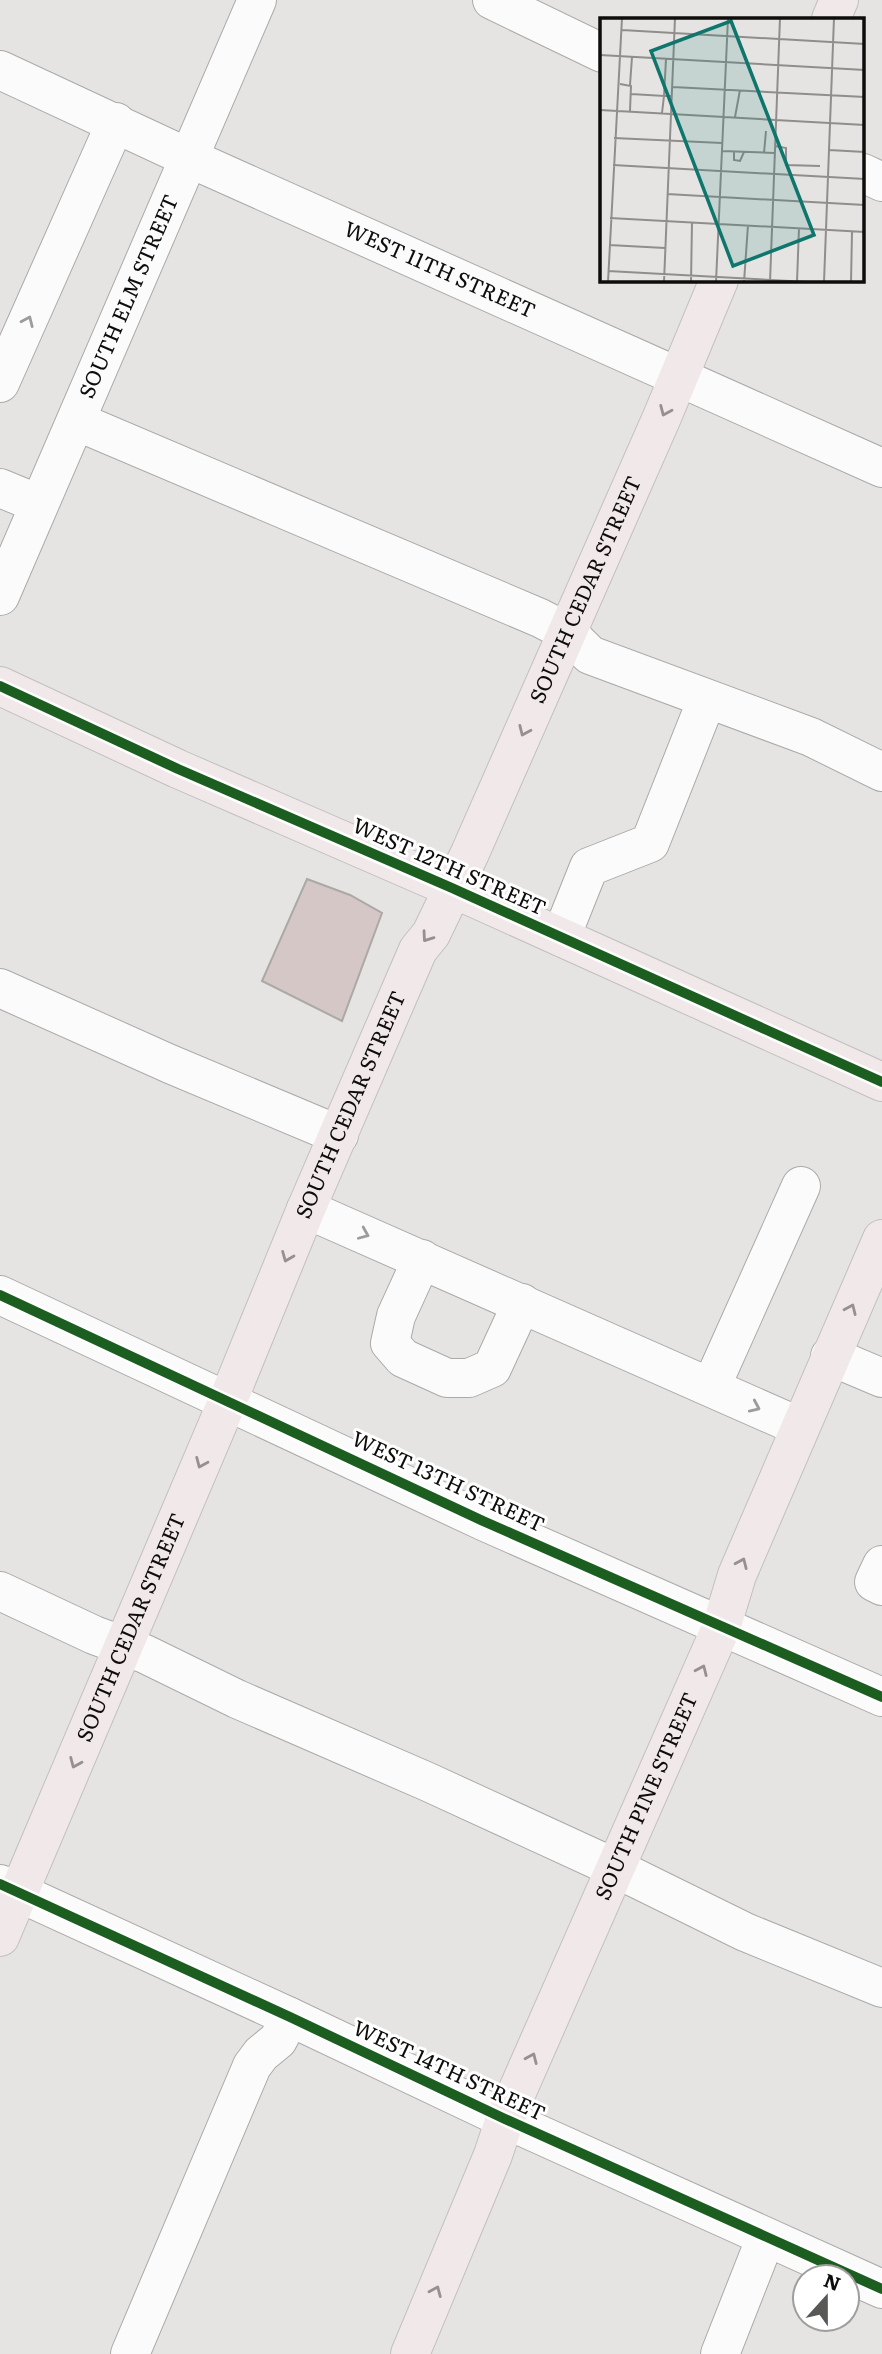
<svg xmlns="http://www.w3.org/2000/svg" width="882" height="2354" viewBox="0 0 882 2354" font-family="Literata,serif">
<rect width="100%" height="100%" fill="#e6e4e2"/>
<!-- building -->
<path fill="#d4c7c5" stroke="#aba9a8" stroke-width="2" d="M307,879L350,895L382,913L342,1021L262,981Z"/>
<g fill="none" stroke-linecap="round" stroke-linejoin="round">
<defs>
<g id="minor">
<path d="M492,0L602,53"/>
<path id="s1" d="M0,70L189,158L882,468"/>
<path d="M863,173L882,182"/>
<path d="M0,383L116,122"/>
<path d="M76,421L540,618L567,632L590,655L811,737L882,772"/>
<path d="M0,488L39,504"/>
<path id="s2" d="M0,596L257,0"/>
<path d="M561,937L589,867L650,843L707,699"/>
<path d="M0,988L170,1064L339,1135"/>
<path d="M306,1209L800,1427"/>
<path d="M422,1259L396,1316L390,1343L403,1358L447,1378H469L492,1368L522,1303"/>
<path d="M0,1295L483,1521L882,1697"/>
<path d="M830,1356L882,1378"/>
<path d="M711,1387L801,1186"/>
<path d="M882,1565L874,1582L882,1586"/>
<path d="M0,1591L94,1635L145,1654L237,1699L428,1782L615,1868L745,1932L882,1988"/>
<path d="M0,1884L290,2017L505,2119L882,2289"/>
<path d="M130,2354L252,2066L261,2054L278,2040L290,2017"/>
<path d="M720,2354L766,2237"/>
</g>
<g id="major">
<path d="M831,19L839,0"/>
<path d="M0,686L178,769L452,888L882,1082"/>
<path id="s3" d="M0,1937L228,1400L306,1209L418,950L431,934L470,853L662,417L719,280"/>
<path id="s4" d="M410,2354L493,2155L505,2119L721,1628L737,1575L882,1239"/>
</g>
</defs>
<!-- minor casing -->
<use href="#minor" stroke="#abaaa9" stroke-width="40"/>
<!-- major casing -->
<use href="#major" stroke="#c1c0bf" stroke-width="40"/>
<!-- minor -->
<use href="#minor" stroke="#fbfbfb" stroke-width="38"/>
<!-- major -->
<use href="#major" stroke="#f1e8ea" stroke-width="38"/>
<defs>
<path id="cycleway" d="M0,686L178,769L452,888L882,1082
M0,1295L483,1521L882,1697
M0,1884L290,2017L505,2119L882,2289"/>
</defs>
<!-- cycleway casing -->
<use href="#cycleway" stroke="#fff" stroke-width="15"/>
<!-- cycleway -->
<use href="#cycleway" stroke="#1b5e20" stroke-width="10"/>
</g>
<!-- one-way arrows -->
<defs><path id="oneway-chevron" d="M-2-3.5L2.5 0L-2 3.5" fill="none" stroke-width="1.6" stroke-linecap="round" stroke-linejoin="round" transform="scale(1.75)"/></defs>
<g stroke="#9c9c9b">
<use href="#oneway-chevron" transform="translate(28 321) rotate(-66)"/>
<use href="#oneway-chevron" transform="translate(364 1234) rotate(23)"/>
<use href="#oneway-chevron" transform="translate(755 1407) rotate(24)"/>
</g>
<g stroke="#969091">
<use href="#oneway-chevron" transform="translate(665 411) rotate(113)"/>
<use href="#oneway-chevron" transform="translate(524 731) rotate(114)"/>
<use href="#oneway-chevron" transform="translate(427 937) rotate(125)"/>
<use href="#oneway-chevron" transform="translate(287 1257) rotate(112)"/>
<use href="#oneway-chevron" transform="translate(851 1309) rotate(-66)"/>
<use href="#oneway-chevron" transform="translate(201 1463) rotate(113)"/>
<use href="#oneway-chevron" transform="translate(742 1563) rotate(-66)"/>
<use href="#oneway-chevron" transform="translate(702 1670) rotate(-66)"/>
<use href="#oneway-chevron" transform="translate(75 1763) rotate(113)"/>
<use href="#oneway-chevron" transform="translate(532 2058) rotate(-66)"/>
<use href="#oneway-chevron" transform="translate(436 2291) rotate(-67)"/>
</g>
<g text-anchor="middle" stroke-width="6" stroke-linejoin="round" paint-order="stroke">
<!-- street labels -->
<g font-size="21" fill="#0e0d0c" stroke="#fff">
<text dy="7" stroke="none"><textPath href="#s1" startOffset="483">WEST 11TH STREET</textPath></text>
<text dy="7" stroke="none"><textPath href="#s2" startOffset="326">SOUTH ELM STREET</textPath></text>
<text dy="7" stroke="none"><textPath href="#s3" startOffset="1470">SOUTH CEDAR STREET</textPath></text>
<text transform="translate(449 867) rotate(24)" y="7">WEST 12TH STREET</text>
<text dy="7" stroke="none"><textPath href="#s3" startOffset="903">SOUTH CEDAR STREET</textPath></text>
<text transform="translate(448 1482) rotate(25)" y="7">WEST 13TH STREET</text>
<text dy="7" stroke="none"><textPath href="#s3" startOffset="336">SOUTH CEDAR STREET</textPath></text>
<text dy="7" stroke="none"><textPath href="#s4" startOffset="606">SOUTH PINE STREET</textPath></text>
<text transform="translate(449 2071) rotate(25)" y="7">WEST 14TH STREET</text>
</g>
</g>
<!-- overview -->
<g transform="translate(600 18)">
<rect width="264" height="264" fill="#e6e4e2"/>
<path fill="none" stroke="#908e8c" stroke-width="2" d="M22,12L265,26M0,37L265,52M20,66L31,68L30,93M30,67L32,39M73,69L265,79M31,76L64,78L66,41M0,92L265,107M62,95L64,78H72M135,99L140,72M14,120L122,125M175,128L186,130V147L220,148M229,132L265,134M122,133L174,135M134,133V142L140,143L144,134M164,135L166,113M13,147L265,161M67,176L265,187M10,200L265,214M9,227L65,230M8,253L208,264M8,264L22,0M64,264L75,0M91,264L92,204M116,264L128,0M144,264L148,207M170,264L180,0M197,264L199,210M224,264L234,0M251,264L252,214"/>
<path fill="#0f766e" fill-opacity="0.15" stroke="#0f766e" stroke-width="3.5" d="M131,3L214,217L133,248L51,33Z"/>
<rect width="264" height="264" fill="none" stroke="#0e0d0c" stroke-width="3.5"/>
</g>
<!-- north arrow -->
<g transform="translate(826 2298) rotate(21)"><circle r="33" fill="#ffffff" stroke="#9f9e9e" stroke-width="2"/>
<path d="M0-5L12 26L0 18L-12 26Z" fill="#5a5857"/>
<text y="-10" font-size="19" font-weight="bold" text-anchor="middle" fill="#0e0d0c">N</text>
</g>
</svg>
